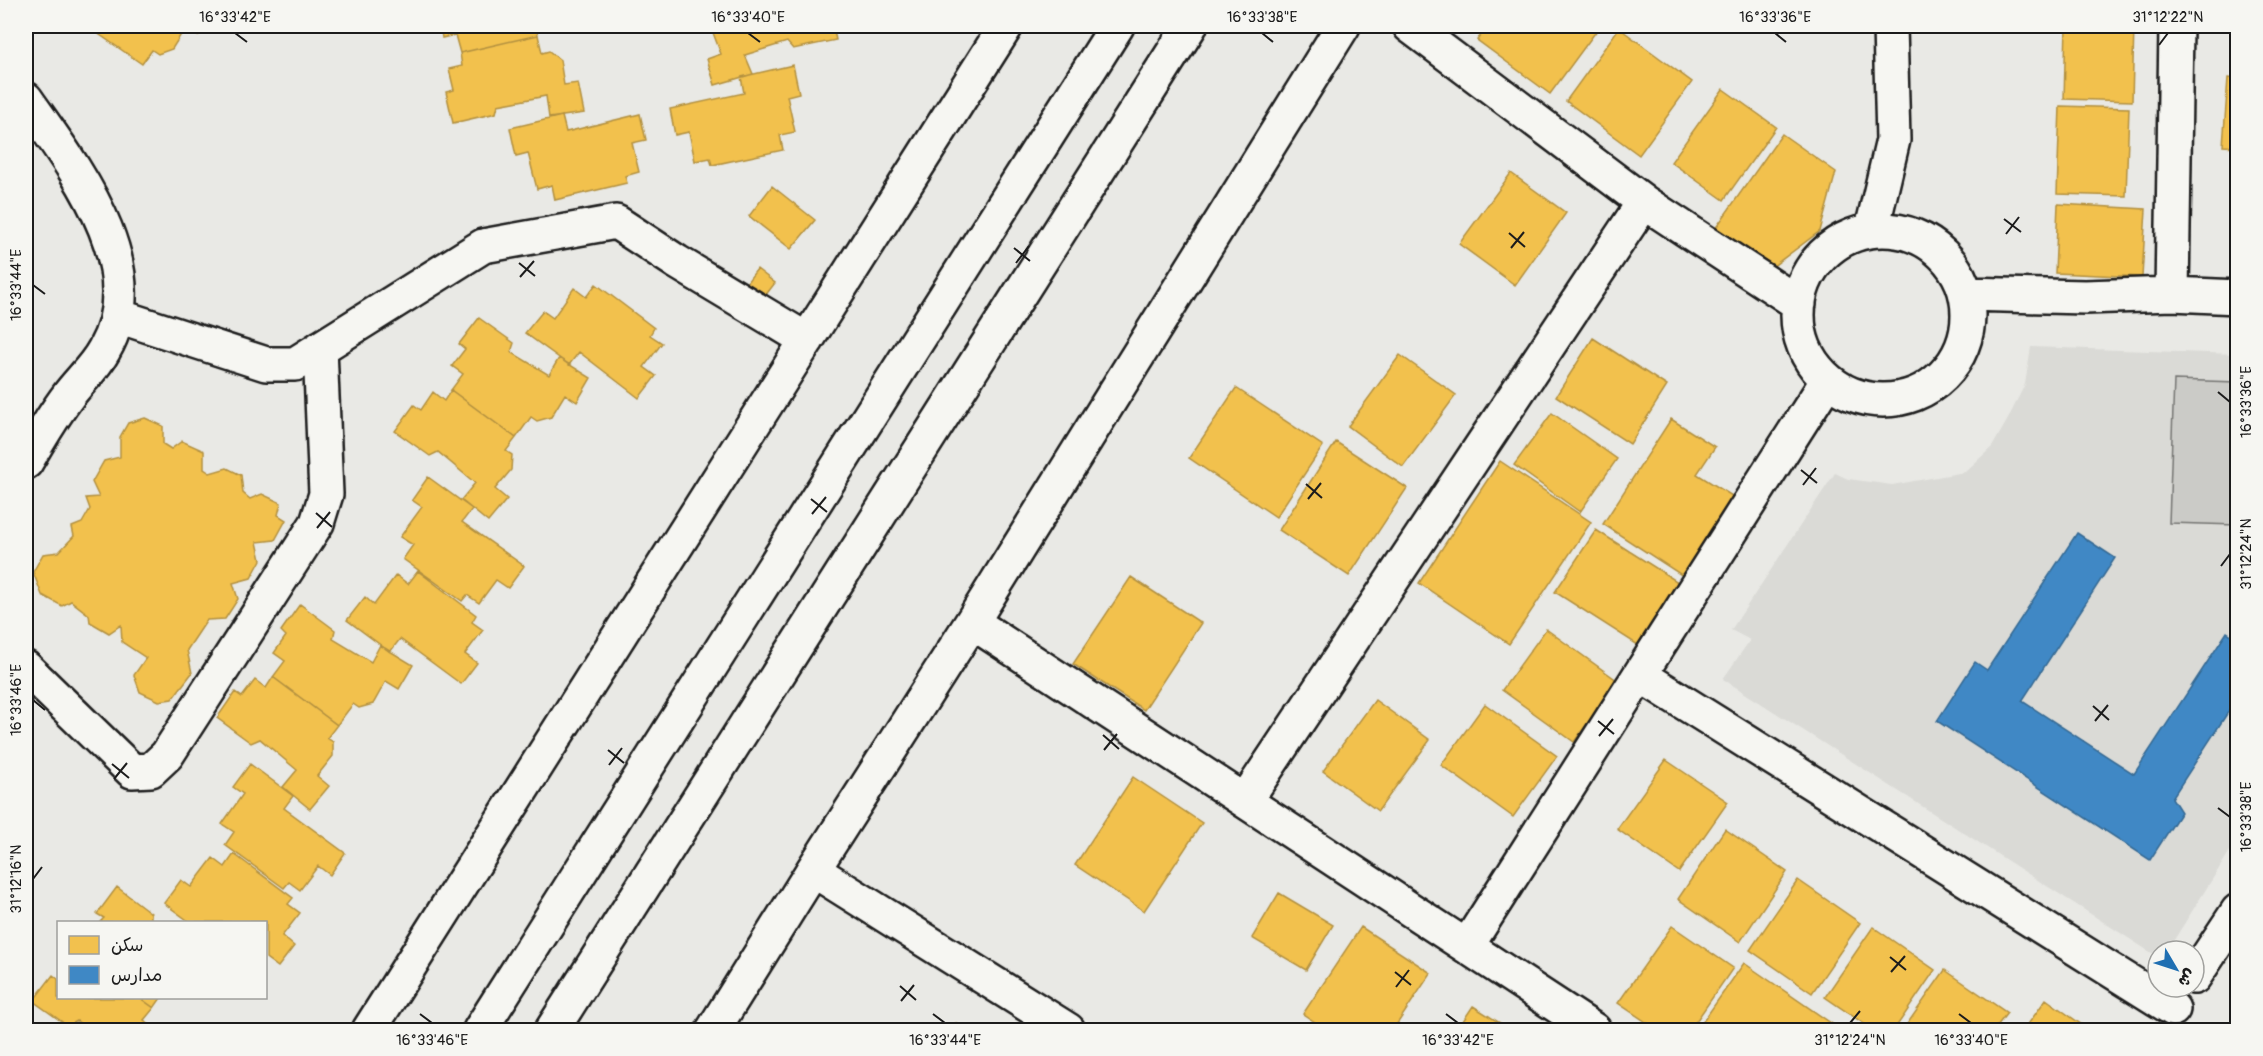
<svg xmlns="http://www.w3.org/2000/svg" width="2263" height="1056" viewBox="0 0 2263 1056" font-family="Pangolin,'Playpen Sans Arabic',sans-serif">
<rect width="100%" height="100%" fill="#e9e9e5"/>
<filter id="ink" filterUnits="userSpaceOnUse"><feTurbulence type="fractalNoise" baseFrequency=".0167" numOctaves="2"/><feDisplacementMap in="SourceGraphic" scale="12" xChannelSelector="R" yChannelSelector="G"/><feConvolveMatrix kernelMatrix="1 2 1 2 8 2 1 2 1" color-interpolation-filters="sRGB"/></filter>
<g filter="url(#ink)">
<!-- built -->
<path fill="#dadad6" d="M2031,347L2237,354V840L2167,951H2158V957L1723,679L1750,640L1731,630L1835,473L1848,479L1892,485L1965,472L1992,447L2008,419L2025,384Z"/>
<!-- green -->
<path fill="#cbcbc7" stroke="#747472" stroke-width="1.5" d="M2174,380L2237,382V525L2169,523Z"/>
<!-- homes -->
<path fill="#f2c14e" stroke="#b2903f" stroke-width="1.5" d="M87,26H204L198,36L185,28L172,49L158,54L152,50L142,64Z
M440,26H536L538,35L460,53L455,35L442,38Z
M714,26H833L836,40L793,49L787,42L745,55L753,74L715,85L707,59L721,54L712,30Z
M1488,26H1600L1550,94L1477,40Z
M2066,26H2134L2132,101L2064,99Z
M2234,26H2238V45L2233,44Z
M1619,28L1692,82L1639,155L1566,101Z
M538,35L542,53L549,51L560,60L564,85L578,83L584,113L549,118L546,96L498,105L496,113L453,123L446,92L454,90L449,69L462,66L460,53Z
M793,65L799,93L787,96L795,132L780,135L783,150L712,165L710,158L695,161L689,132L675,135L670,109L744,93L741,77Z
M2228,78L2238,79V147L2223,146Z
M1723,89L1776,127L1724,200L1671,162Z
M2060,106L2129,108L2126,196L2057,194Z
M640,114L646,140L632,143L639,172L625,176L627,183L555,200L552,185L537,189L528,153L516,156L510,128L562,116L566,132Z
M1782,134L1836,172L1820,231L1764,273L1710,236Z
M1511,173L1566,213L1515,285L1459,244Z
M772,186L815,220L791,249L749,216Z
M2058,204L2146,209L2142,277L2055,273Z
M757,269L775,283L758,305L740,291Z
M596,284L654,328L650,335L662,343L644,367L656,376L639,398L579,352L569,365L525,333L543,311L553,318L574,288L586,297Z
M479,318L514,343L511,352L549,375L559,358L591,378L577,402L565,394L551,417L537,421L531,417L516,438L451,390L463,374L452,366L465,349L459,344Z
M1593,338L1667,386L1630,444L1556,396Z
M1400,355L1456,395L1403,467L1348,426Z
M1236,388L1323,446L1276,517L1189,458Z
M451,390L516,438L506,451L512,455L511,470L495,489L507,499L488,522L461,500L475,483L438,452L430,456L395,431L414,405L421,410L433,392L444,401Z
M1552,413L1617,459L1580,512L1514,465Z
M145,418L163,426V444L171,449L182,441L204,451V469L210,473L227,468L241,475L243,493L250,499L262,494L281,503L278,515L286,520L275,540L257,542L261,560L251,578L233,583L238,599L225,619L207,620L187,650L192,673L172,699L159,701L140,692L134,675L146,658L122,642L121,625L109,633L90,622L89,615L71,601L62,606L42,595L33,572L43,554L59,552L74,536L72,527L82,523L90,509L86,498L99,497L92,482L104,461L120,457V437L128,423Z
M1671,419L1715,447L1697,474L1737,499L1686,578L1603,524Z
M1336,442L1407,488L1349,576L1279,530Z
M1500,461L1591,522L1509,644L1419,583Z
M428,477L472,509L462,522L524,566L508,588L496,580L479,603L467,595L462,601L403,559L413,545L400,537L422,507L412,500Z
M1596,530L1681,584L1641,647L1555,592Z
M418,571L476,615L472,622L483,630L465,654L477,663L461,684L400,639L390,652L347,620L365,597L374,605L396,575L408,584Z
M1131,577L1201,623L1144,710L1073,664Z
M300,604L335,630L333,639L371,662L380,645L413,665L399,689L386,681L373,704L359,708L353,704L337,725L273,677L285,661L274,653L286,636L281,631Z
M1546,629L1618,681L1574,742L1502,690Z
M273,677L337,725L327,738L333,742V756L317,776L329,786L310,809L283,787L297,770L260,739L251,743L217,718L235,692L242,697L255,680L266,688Z
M1375,700L1430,740L1378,811L1323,771Z
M1485,704L1557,756L1513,817L1441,765Z
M1666,760L1728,802L1679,872L1617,829Z
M250,764L293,796L284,808L345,853L330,875L318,866L300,890L289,882L284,888L225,845L234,832L222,824L243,794L233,787Z
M1133,777L1202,823L1144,911L1075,865Z
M1725,829L1787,872L1740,942L1678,899Z
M234,854L293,898L288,904L300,913L282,936L294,946L278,967L266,958V922H190L164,903L181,880L191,887L213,858L225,867Z
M1798,880L1860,923L1812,993L1750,950Z
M117,887L151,913V922H100L104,918L97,914Z
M1279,893L1333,925L1306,970L1252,938Z
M1672,926L1733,968L1690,1030H1658L1618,1003Z
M1361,927L1431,973L1393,1030H1327L1303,1014Z
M1873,927L1935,970L1894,1030H1873L1825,997Z
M1744,963L1841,1030H1697Z
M1945,970L2007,1013L1994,1030H1903Z
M53,975L58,979V998H140L154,1008L144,1020L150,1025V1030H88L77,1021L68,1026L33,1001Z
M140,998H161L154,1008Z
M2046,999L2089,1030H2024Z
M1473,1006L1511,1030H1457Z
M956,1023L968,1030H951Z"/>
<!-- schools -->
<path fill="#3f88c5" stroke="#346892" stroke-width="1.5" d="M2077,533L2115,558L2022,701L2134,774L2227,632L2238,639V697L2172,798L2181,812L2150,860L1937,721L1975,662L1987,670Z"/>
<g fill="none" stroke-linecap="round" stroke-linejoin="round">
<defs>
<path id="minor" d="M1410,26L1644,202L1799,304
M26,99C72,165 153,266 104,350C95,367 79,381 68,396C52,417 39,440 26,462
M1872,229L1893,140L1890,26
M1798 315a85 85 0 1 1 170 0a85 85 0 1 1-170 0Z
M1966,294L2085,297L2172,294L2238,297
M2172,294L2176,26
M118,316L266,364H295L483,246L616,222L677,262L807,340
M972,622L1594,1030
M26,668L132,771L151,770L167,755L317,523L326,494L320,348
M1640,675L2173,1009
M1245,801L1644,202
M813,870L1068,1030
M1467,946L1827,381
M2194,977L2238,911
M369,1030L1006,26
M713,1030L813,870L972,622L1343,26"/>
<path id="highway" d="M480,1030L1117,26
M552,1030L1190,26"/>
</defs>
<!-- minor casing -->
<use href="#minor" stroke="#1c1c1c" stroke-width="38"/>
<!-- highway casing -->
<use href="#highway" stroke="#1c1c1c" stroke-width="38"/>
<!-- minor -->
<use href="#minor" stroke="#f6f6f2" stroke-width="33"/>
<!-- highway -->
<use href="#highway" stroke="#f6f6f2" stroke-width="33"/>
</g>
</g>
<!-- ticks -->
<path fill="none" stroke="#1c1c1c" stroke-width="2" d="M235,33L247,42M748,33L760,42M1262,33L1273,42M1775,33L1786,42M2159,45L2168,33M2004,219L2021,232M1509,233L1525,247M2006,234L2019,217M1014,248L1030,261M1511,248L1524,232M519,263L535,276M1016,263L1029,246M520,277L534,261M33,285L45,294M2218,392L2230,402M1801,470L1817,483M1306,484L1322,498M1803,485L1816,468M811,499L827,512M1308,499L1321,483M316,513L332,527M812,514L826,497M317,528L330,512M2221,566L2230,554M33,700L45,710M2093,706L2109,720M1598,721L1614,734M2095,721L2108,705M1103,735L1119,749M1599,736L1613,719M608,750L624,763M1104,750L1117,734M112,764L129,778M609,765L622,748M114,779L127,763M2218,808L2230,817M33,879L42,867M1890,957L1906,970M1395,972L1411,985M1891,972L1905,956M900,986L916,1000M1396,987L1409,970M901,1001L914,985M420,1014L432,1023M933,1014L945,1023M1446,1014L1458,1023M1959,1014L1971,1023M1850,1023L1860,1011"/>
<!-- margin -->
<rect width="2263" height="1056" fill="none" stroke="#f6f6f2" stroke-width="66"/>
<!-- legend -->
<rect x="57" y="921" width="210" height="78" fill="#f6f6f2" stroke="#9f9f9c" stroke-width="1.5"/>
<rect x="69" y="936" width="30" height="18" fill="#f2c14e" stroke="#9f9f9c" stroke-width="1.5"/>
<text x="111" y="951" font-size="18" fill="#1c1c1c">سكن</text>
<rect x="69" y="966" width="30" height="18" fill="#3f88c5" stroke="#9f9f9c" stroke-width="1.5"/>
<text x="111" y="981" font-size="18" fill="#1c1c1c">مدارس</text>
<!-- north arrow -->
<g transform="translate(2176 969) rotate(129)"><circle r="28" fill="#f6f6f2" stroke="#9f9f9c" stroke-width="1.5"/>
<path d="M0-4.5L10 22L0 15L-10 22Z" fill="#1f6fb2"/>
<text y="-9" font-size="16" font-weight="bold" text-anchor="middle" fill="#1c1c1c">ش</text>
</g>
<rect x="33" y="33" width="2197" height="990" fill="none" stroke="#1c1c1c" stroke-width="2"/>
<g font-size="15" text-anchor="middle" fill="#1c1c1c">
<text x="235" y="22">16°33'42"E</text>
<text x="748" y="22">16°33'40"E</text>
<text x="1262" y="22">16°33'38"E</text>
<text x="1775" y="22">16°33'36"E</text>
<text x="2168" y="22">31°12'22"N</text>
<text transform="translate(16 285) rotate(-90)" y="5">16°33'44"E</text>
<text transform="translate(2246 402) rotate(-90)" y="5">16°33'36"E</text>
<text transform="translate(2246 554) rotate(-90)" y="5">31°12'24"N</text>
<text transform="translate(16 700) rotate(-90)" y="5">16°33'46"E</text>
<text transform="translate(2246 817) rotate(-90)" y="5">16°33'38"E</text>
<text transform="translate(16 879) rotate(-90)" y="5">31°12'16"N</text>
<text x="432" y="1045">16°33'46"E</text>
<text x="945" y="1045">16°33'44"E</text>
<text x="1458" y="1045">16°33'42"E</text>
<text x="1850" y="1045">31°12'24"N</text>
<text x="1971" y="1045">16°33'40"E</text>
</g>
</svg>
